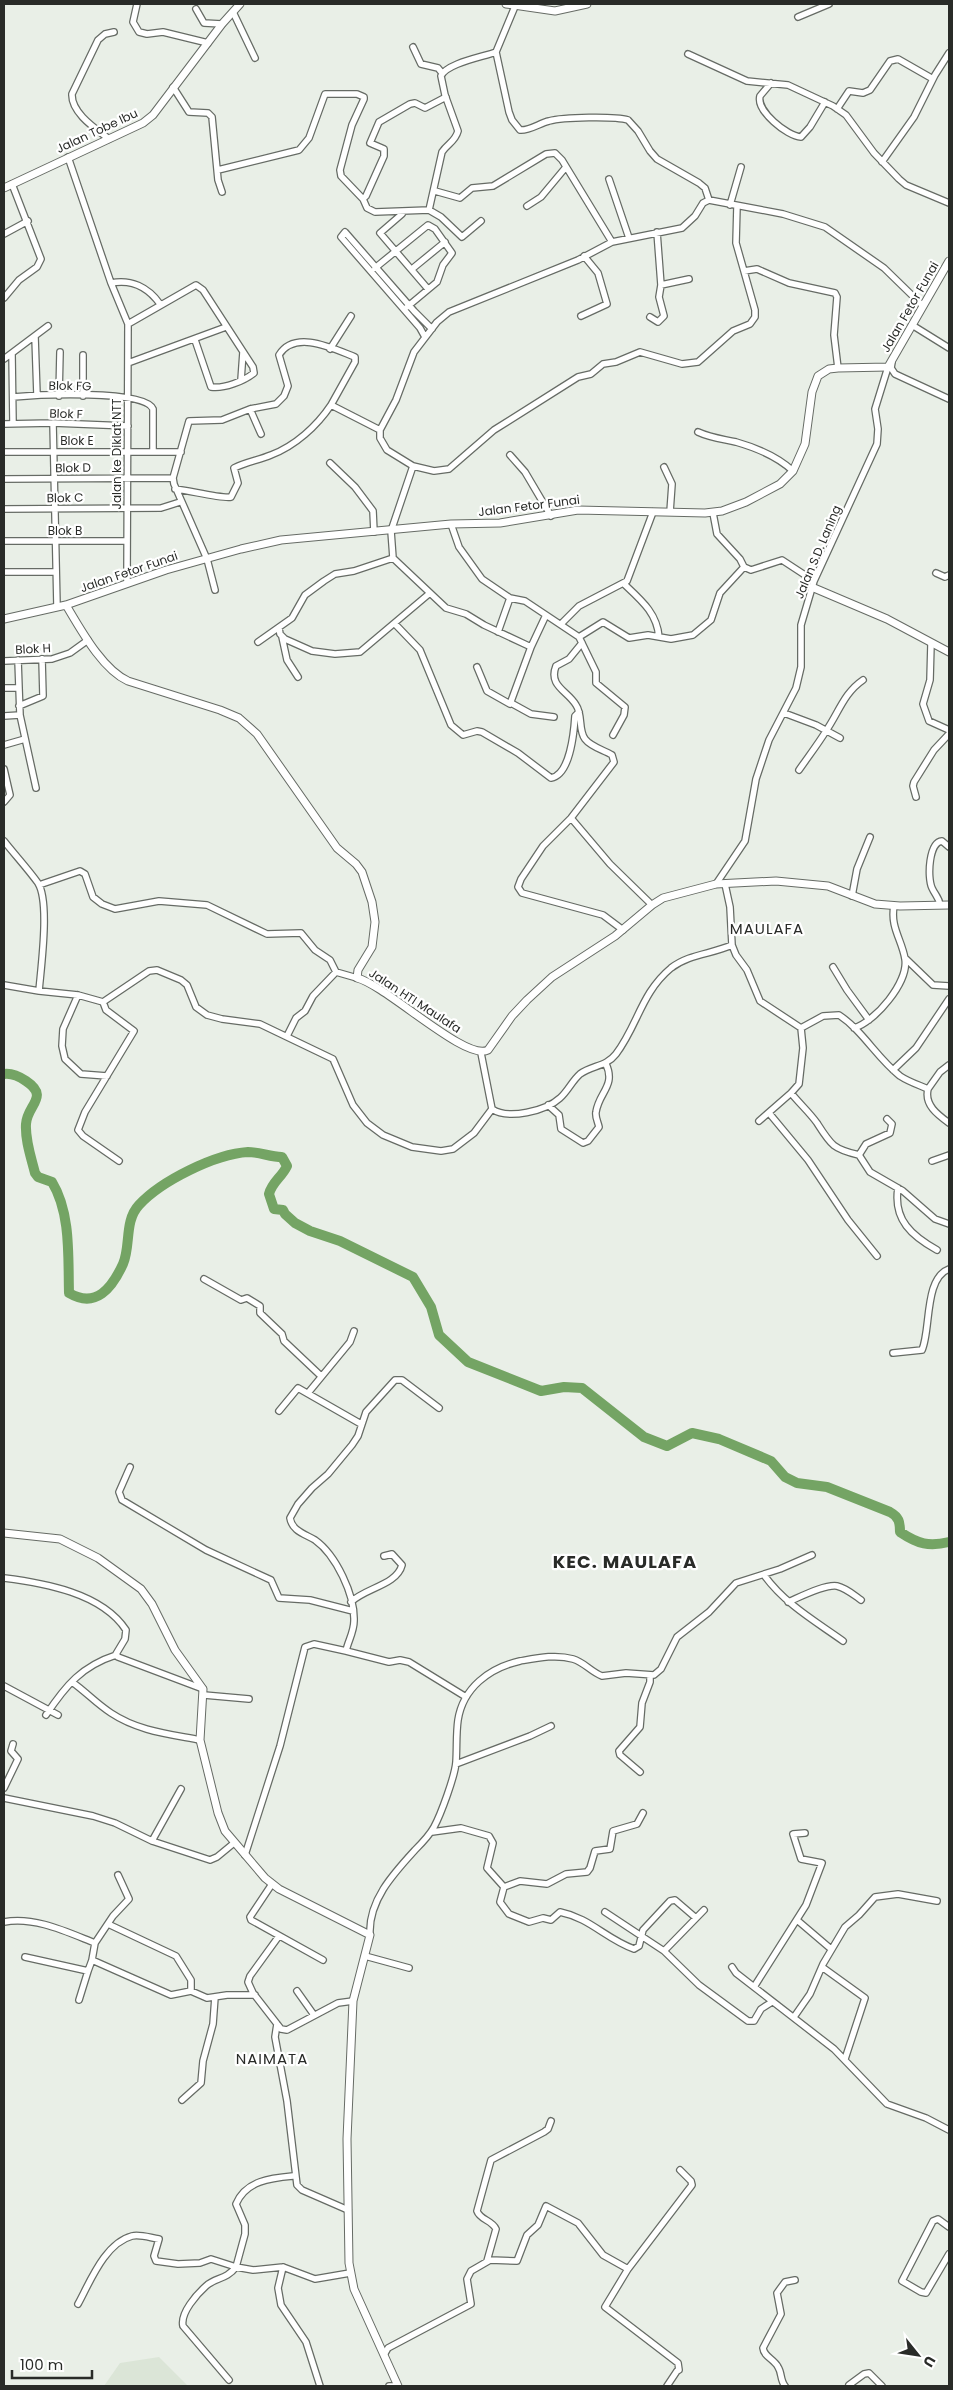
<svg xmlns="http://www.w3.org/2000/svg" width="953" height="2390" viewBox="0 0 953 2390" font-family="Poppins,sans-serif">
<rect width="100%" height="100%" fill="#e9efe7"/>
<!-- built -->
<path fill="#dbe5d7" d="M159,2357L188,2386H104L120,2363Z"/>
<g fill="none" stroke-linecap="round" stroke-linejoin="round">
<!-- river -->
<path stroke="#74a464" stroke-width="10" d="M4,1074C11,1073 20,1077 26,1081C50,1097 27,1105 26,1124C25,1140 31,1157 35,1173L38,1177L52,1182C71,1213 68,1257 69,1293C96,1309 112,1288 123,1264C131,1246 124,1221 139,1205C161,1181 215,1154 248,1152C260,1152 270,1157 282,1157L287,1166C282,1177 272,1182 269,1194L274,1209L283,1210L285,1214L295,1223L310,1231L340,1241L413,1277L431,1307L439,1335L468,1362L541,1391L564,1387L582,1388L644,1437L667,1446L692,1433L719,1439L771,1461L785,1477L797,1483L827,1487L890,1512C899,1517 900,1522 900,1532C918,1544 929,1547 949,1542"/>
<defs>
<path id="minor" d="M137,4L133,22L139,32L147,34L163,32L208,43
M196,9L204,23L222,24
M233,12L255,58
M798,17L829,4
M413,47L421,64L438,68L442,73
M496,52L509,112L512,120L520,130C529,131 540,123 549,121C563,117 615,116 628,120L638,131L650,151L657,159L699,183L705,188L709,200
M688,54L747,81L788,85L833,106L846,115L874,153L899,179L906,185L949,203
M771,83L760,96C756,111 787,136 801,137L810,127L825,102
M173,87L189,112L208,113L212,117L218,180L222,192
M837,109L849,91L863,93L870,90L890,61L898,59L933,79
M109,139C96,129 71,113 72,94L98,40L105,34L114,32
M68,157L111,283L128,324L127,583
M882,162L914,117L935,75L949,53
M218,170L299,150L309,138L325,94H357L364,97V99L352,125L340,170L341,176L363,199L367,208L375,212L429,210L441,217L462,237L481,221
M609,179L629,238
M435,191L460,198L472,188L493,186L546,154L555,153L562,160L612,242
M363,199L366,196L384,156V149L370,143L379,122L410,104L415,103L425,108L446,97
M730,205L741,167
M527,206L541,197L566,167
M429,210L442,152C448,143 455,142 458,131L445,95L441,76C447,63 483,57 496,52L516,4
M402,214L380,233L428,289
M657,232L661,285L689,279
M4,234L28,221
M375,268L428,225L435,229L452,253L443,265L437,282L407,307
M412,269L445,242
M744,271L757,269L789,283L835,293L837,297L834,335L838,368
M111,283C131,279 148,287 160,304
M4,298L19,280L37,267L41,259L12,184
M581,316L607,304L598,273L584,256
M650,317L658,322L664,316L659,297L661,285
M128,324L196,285L203,290L253,367L254,373C244,381 224,389 211,387L195,340
M912,325L949,348
M35,337L37,395
M425,337L420,328L341,237L345,232L414,311L432,329
M330,349L351,316
M12,354L13,423
M83,355V396
M4,359L48,326
M892,362L891,368L895,374L949,399
M128,363L226,327
M241,380L243,352
M59,396L60,352
M13,397C35,395 145,389 153,409V451
M250,409L261,434
M53,423L57,606
M4,424L53,423L128,426
M698,432C711,438 723,439 736,442C757,448 778,457 793,471
M4,452H181
M510,455L525,472L551,516
M330,463L355,487L373,511L374,532
M413,466L434,471L449,469L494,430L578,377L591,374L603,364L616,362L640,352L682,364L698,362L733,331L750,324L755,317V310L736,243L737,206
M664,467L672,484L670,512
M4,479L173,478
M175,489C188,490 222,499 231,497L238,483L234,468C246,462 259,460 271,455C295,446 317,426 331,405
M4,509L161,508L180,502
M451,524L459,547L482,579L510,598L498,632
M4,541H127
M744,567L751,570L782,560L814,581
M4,572H55
M936,573L945,577L949,575
M624,584C641,600 657,613 659,637
M215,590L207,559L174,484L173,478L189,421L222,420L250,409L276,404L284,396L288,386L279,355C295,329 334,349 355,357V362L331,405L380,430
M510,598L525,601L546,615
M395,624L420,650L451,725L463,735L477,731L482,732L518,753L551,778C570,775 574,732 575,716L579,712
M561,624L579,606L627,581L653,512
M279,628L280,634L285,639L312,651L335,654L360,652L430,593
M282,637L287,660L298,677
M579,637L603,622L629,638L648,635L671,639L693,635L711,620L720,593L744,567L740,559L717,534L713,513
M258,642L292,618L305,595L324,581L335,574L354,571L393,558
M582,643L569,659L556,666C548,686 568,691 576,705C583,715 578,730 585,739C591,747 604,750 612,755L614,762L571,818L543,846L521,879L518,887L522,893L603,915L623,930
M931,644L930,680L923,704L929,721L949,730
M531,647L546,615L579,637L596,672V683L625,707L624,715L613,735
M4,661L52,659L70,653L88,640
M477,667L487,691L510,704L531,647L484,625L466,614L446,608L393,558L391,531L413,466L387,450L380,438V430L396,400L414,352L437,322L449,312L578,260L612,242L682,228L695,216L703,203L709,200L783,214L825,227L884,268L923,306
M4,688H19L18,660
M511,703L531,714L554,717
M19,706L43,696L42,659
M784,713L816,725L840,738
M20,715L36,788
M4,716L20,715L19,688
M4,745L25,739
M4,769L10,795L4,802
M799,770C808,757 818,744 826,731C839,712 844,693 863,680
M916,797L913,786L914,782L934,750L949,734
M571,818L610,864L652,905
M4,841C15,855 28,869 38,883C50,902 41,967 39,991L78,995L103,1002
M716,884L745,841L756,779L769,740L796,688L801,667V625L814,581L877,444L878,429L875,409L888,367
M725,884L730,907L732,945
M39,885L80,871L85,874L93,897L102,904L115,909L159,901L207,905L267,934L301,933L315,950L330,960L336,972L357,978
M852,896L857,869L870,837
M940,905C939,897 935,895 932,888C927,877 929,842 942,841L949,847
M905,958L933,985L949,986
M833,967L847,990L869,1020
M4,985L39,991
M78,995L63,1029L62,1046L65,1059L81,1074L107,1076
M103,1002L149,971L157,970L181,980L187,985L196,1007L207,1015L222,1019L260,1024L333,1059L353,1105L367,1123L383,1135L412,1147L441,1151L453,1149L474,1133L492,1109
M103,1002L106,1010L134,1031L85,1112L78,1130L83,1136L119,1161
M854,1028C875,1022 909,982 905,959C902,940 890,927 894,906
M287,1036L296,1018L305,1011L313,996L336,972
M481,1053L492,1109C508,1120 546,1111 560,1098C568,1091 572,1081 580,1074C592,1065 606,1067 616,1054C638,1025 641,993 671,968C689,954 712,954 732,945L736,955L747,970L760,1001L801,1028L823,1016L839,1015C863,1031 877,1058 900,1076C909,1082 919,1085 928,1089C924,1105 938,1115 949,1123
M893,1070L916,1048L949,999
M928,1089L940,1072L949,1065
M791,1093C799,1103 810,1113 817,1123C831,1145 833,1149 859,1155L870,1172L903,1191L935,1219L949,1224
M548,1105L559,1115L561,1129L583,1143L588,1141L599,1127C598,1122 595,1117 596,1112C599,1092 616,1086 606,1064
M769,1113L808,1160L848,1220L877,1256
M759,1121L791,1093L799,1084L803,1048L801,1028
M859,1155L866,1144L890,1133L892,1124L887,1119
M932,1161L949,1155
M898,1188C893,1220 912,1236 937,1250
M204,1279L241,1300L247,1298L260,1306V1313L282,1334L284,1341L321,1376
M893,1353L922,1350C931,1330 924,1278 949,1269
M308,1393L350,1342L354,1331
M439,1408L402,1380H395L366,1412L358,1436L352,1445L328,1474L312,1488L298,1504L290,1518C292,1531 305,1534 315,1540C336,1555 355,1595 354,1621C354,1632 348,1641 346,1651L389,1662L400,1660L409,1662L466,1697
M279,1411L298,1388L361,1424
M130,1467L119,1492L122,1500L206,1550L271,1580L279,1598L310,1600L353,1611
M764,1575C785,1604 815,1621 843,1641
M4,1578C44,1583 102,1593 126,1630L125,1639L116,1654L118,1657L203,1689
M351,1602C365,1588 397,1585 402,1565L392,1554L384,1556
M788,1602C800,1597 825,1584 837,1586C846,1588 854,1595 861,1600
M72,1682C86,1692 97,1704 111,1713C138,1731 169,1734 200,1740
M4,1686L58,1715
M204,1695L249,1699
M46,1715C66,1685 82,1666 116,1655
M456,1764L530,1736L551,1726
M640,1772L620,1755L619,1751L640,1727L642,1703L650,1682V1676
M4,1788L18,1759L11,1751L13,1744
M4,1798L93,1816L115,1823L152,1841L210,1860L217,1857L234,1843
M643,1813L637,1824L613,1831L610,1849L595,1851L590,1868L587,1872L566,1874L547,1884L520,1881L504,1887L500,1902L509,1914L529,1922L543,1918L551,1920L560,1912C590,1918 606,1939 634,1949L639,1946L643,1930L670,1901L675,1900L696,1918
M432,1832L461,1828L489,1836L493,1843L487,1868L504,1887
M152,1841L181,1789
M245,1855L280,1746L305,1647L314,1644L346,1651
M118,1875L129,1899L113,1916L95,1943L92,1960L171,1995L191,1991L207,1998L227,1995H255
M272,1884L250,1917L251,1920L323,1960
M605,1912L664,1951L704,1910
M797,1920L831,1949
M4,1922C34,1916 67,1932 95,1943
M108,1924L176,1956L191,1980V1991
M370,1935C368,1901 393,1874 415,1850C422,1843 429,1836 434,1827C441,1814 455,1776 456,1762C457,1748 456,1734 458,1720C463,1688 489,1668 520,1661C537,1658 556,1654 573,1659C584,1662 591,1672 602,1676L626,1673L654,1675L661,1669L677,1637L709,1612L736,1583L780,1569L812,1555
M279,1936L250,1976L248,1982L253,1993L281,2029L287,2030L338,2003L353,2001
M664,1951L699,1985L748,2021H754L761,2009L772,2002
M365,1956L409,1968
M25,1957L88,1971L92,1960
M732,1967L736,1973L834,2049L887,2104L926,2118L949,2130
M822,1967L865,1998L845,2059
M754,1987L806,1905L822,1863L801,1859L793,1834L805,1833
M297,1991L314,2015
M79,2000L88,1971
M794,2017L810,1994L823,1964L845,1927L859,1915L875,1897L898,1894L937,1901
M277,2024L275,2037L287,2101L297,2185L302,2190L348,2210
M182,2100L201,2083L203,2061L213,2024L215,1997
M949,2227L938,2219L933,2221L902,2281L921,2292L926,2293L949,2254
M487,2261L496,2229C492,2220 480,2220 477,2211L491,2160L544,2132L548,2129L551,2121
M283,2267L278,2288L281,2305L306,2342L320,2386
M628,2269L692,2185L691,2181L680,2170
M78,2304C90,2282 105,2243 132,2236C140,2234 151,2238 159,2239L154,2256L156,2261L178,2264L200,2263L211,2259L236,2267L245,2234V2225L236,2204C246,2180 272,2178 294,2176
M384,2355L388,2348L471,2304L467,2279L471,2271L490,2260L517,2261L527,2235L538,2225L546,2206L578,2223L603,2255L628,2269L605,2307L678,2363L679,2370L677,2371L667,2386
M229,2380L183,2326C180,2313 197,2294 206,2286C216,2277 226,2280 236,2267L253,2270L283,2267L315,2279L350,2273
M849,2385L864,2374L869,2373L882,2386
M389,2386H396
M785,2386C780,2380 782,2373 778,2367C774,2359 764,2357 763,2348L781,2314L777,2293L785,2282L795,2280"/>
<path id="tertiary" d="M506,4L555,11L587,4
M4,188L143,123L153,115L222,24L240,4
M814,588L887,619L949,652
M66,605C81,630 102,669 128,681L220,710L239,718L257,734L337,848L356,864L362,872L372,902L375,922L372,947L358,970L357,978C386,985 466,1062 488,1050L512,1016L527,1000L552,977L615,936L652,905L663,898L716,884L776,881L828,886L875,904L900,906L949,905
M4,619L66,605L166,570L241,549L281,540L451,524L500,523L578,510L705,513L722,511L746,502L780,484L793,471L805,444L812,392L818,376L829,369L838,368L888,367L949,261
M4,1533L60,1539L98,1558L141,1589L152,1604L175,1650L203,1689L200,1740L218,1813L225,1831L265,1878L279,1889L370,1935L353,2001L347,2139L349,2263L354,2289L398,2386"/>
</defs>
<!-- minor casing -->
<use href="#minor" stroke="#666b65" stroke-width="8"/>
<!-- tertiary casing -->
<use href="#tertiary" stroke="#666b65" stroke-width="9"/>
<!-- minor -->
<use href="#minor" stroke="#fff" stroke-width="5.5"/>
<!-- tertiary -->
<use href="#tertiary" stroke="#fff" stroke-width="7"/>
</g>
<g text-anchor="middle" stroke-width="4.5" stroke-linejoin="round" paint-order="stroke">
<!-- street labels -->
<g font-size="12" fill="#292b28" stroke="#fff">
<text transform="translate(97 131) rotate(-25)" y="4">Jalan Tobe Ibu</text>
<text transform="translate(910 307) rotate(-60)" y="4">Jalan Fetor Funai</text>
<text transform="translate(70 386) rotate(1)" y="4">Blok FG</text>
<text transform="translate(66 414) rotate(2)" y="4">Blok F</text>
<text x="77" y="445">Blok E</text>
<text transform="translate(117 454) rotate(-90)" y="4">Jalan ke Diklat NTT</text>
<text transform="translate(73 468) rotate(-1)" y="4">Blok D</text>
<text transform="translate(65 498) rotate(-1)" y="4">Blok C</text>
<text transform="translate(529 506) rotate(-7)" y="4">Jalan Fetor Funai</text>
<text x="65" y="535">Blok B</text>
<text transform="translate(818 552) rotate(-67)" y="4">Jalan S.D. Laning</text>
<text transform="translate(129 572) rotate(-19)" y="4">Jalan Fetor Funai</text>
<text transform="translate(33 649) rotate(-3)" y="4">Blok H</text>
<text transform="translate(415 1001) rotate(33)" y="4">Jalan HTI Maulafa</text>
</g>
<!-- quarter labels -->
<g font-size="15" letter-spacing="1" fill="#292b28" stroke="#fff">
<text x="767" y="934">MAULAFA</text>
<text x="272" y="2064">NAIMATA</text>
</g>
<!-- district labels -->
<g font-size="18" font-weight="bold" letter-spacing="1" fill="#292b28" stroke="#fff">
<text x="625" y="1568">KEC. MAULAFA</text>
</g>
</g>
<!-- border -->
<rect width="953" height="2390" fill="none" stroke="#292b28" stroke-width="10"/>
<!-- north arrow -->
<g transform="translate(918 2355) rotate(120)" stroke="#ffffff" stroke-width="4" paint-order="stroke">
<path d="M0-4L9 19L0 12L-9 19Z" fill="#292b28"/>
<text y="-8" font-size="14" font-weight="bold" text-anchor="middle" fill="#292b28">U</text>
</g>
<!-- scale -->
<path d="M12 2370v8h80v-8" fill="none" stroke="#292b28" stroke-width="2.5"/>
<text x="20" y="2370" font-size="15" fill="#292b28" stroke="#ffffff" stroke-width="4" paint-order="stroke">100 m</text>
</svg>
